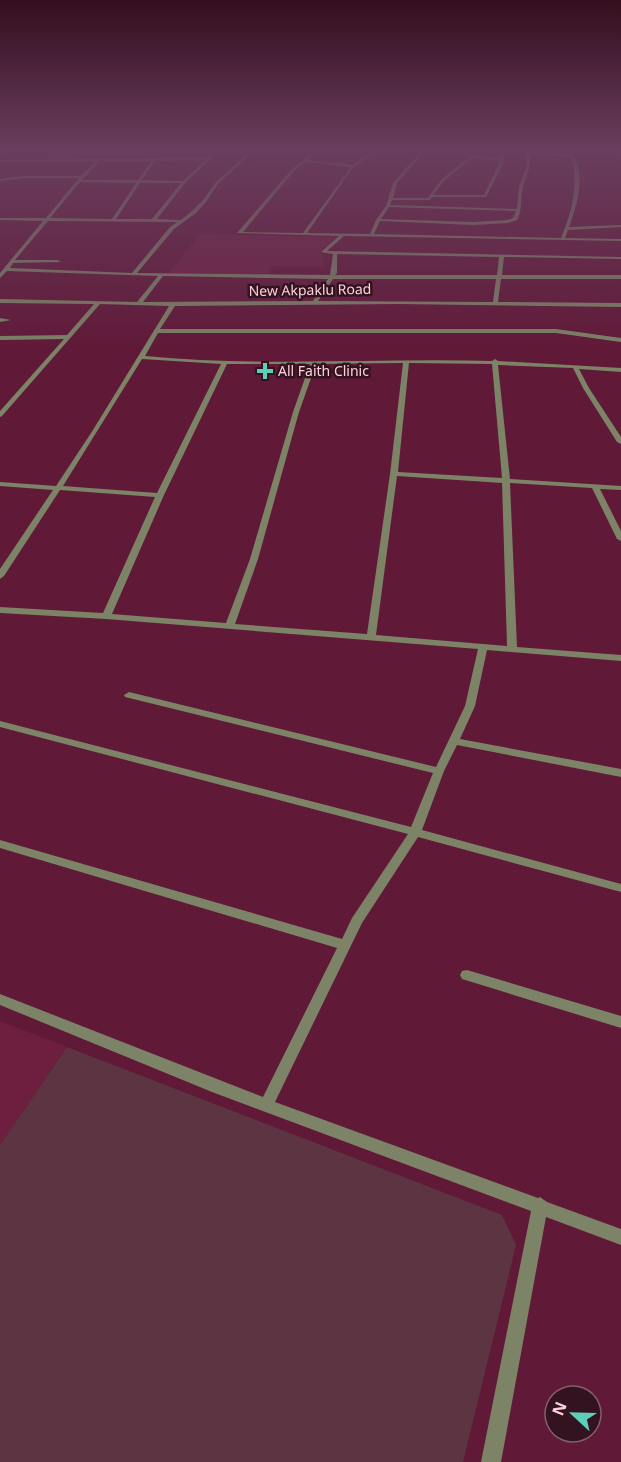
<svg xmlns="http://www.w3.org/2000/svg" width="621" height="1462" viewBox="0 0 621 1462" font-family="'Noto Sans',sans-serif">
<rect width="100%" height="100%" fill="#601937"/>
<!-- built -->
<path fill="#6e1f40" d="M201,233L244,235L337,237L319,252L323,257L324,267L271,266L269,275L169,273Z
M0,1021L67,1047L0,1145Z"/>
<!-- green -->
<path fill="#5d3542" d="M67,1047L502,1215L516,1245L463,1462H0V1145Z"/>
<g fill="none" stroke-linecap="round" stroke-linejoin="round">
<!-- street -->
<path fill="#7c8367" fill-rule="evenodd" d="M217,149H221L185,183L157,219L181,220L192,211L203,200L216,182L252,149H256L218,184L206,202L196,213L174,229L137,273L330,275L333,254L321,252L339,236L237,233L292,169L311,154L313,155L308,160L353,165L375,149H379L351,170L307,233L370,234L376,220L386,206L393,183L423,149H427L397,183L393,198H428L442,179L478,150L480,151L474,156L500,159L499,149L573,155C586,175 577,206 569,227L621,225V227L568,230L565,238L621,239V241L344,236L327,251L621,257V259L504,257L502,275H621V279H501L498,302L621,303V307L399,304L175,306L160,329H556L621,338V342L556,333H158L145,356C260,367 377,358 492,361L495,359L498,361L621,368V372L579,369L589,388L621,437V444L617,442L583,388L573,368L498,365L510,479L621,486V490L600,489L621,531V541L617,539L592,488L510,483L517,647L621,655V661L487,650L475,706L460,739L621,769V777L457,745L444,771L422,830L621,884V892L418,837L362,923L275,1102L538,1198L540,1197L547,1202L621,1229V1245L546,1217L501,1462H481L531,1211L212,1092L0,1005V994L263,1097L337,948L0,848V840L342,939L352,918L408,834L0,727V721L411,827L433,773L125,697L124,695L129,692L436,767L465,706L478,649L106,619L0,613V607L103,613L155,497L60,490L4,576L0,579V569L53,490L0,486V482L56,486L93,430L169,306L100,304L2,416L0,417V411L64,339L0,340V336L67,335L94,304L0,303V299L137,302L158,276L7,271L0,278V273L43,221L0,220V218H46L79,178H25L0,181V179L25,176H81L96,161L0,162V160L207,158ZM503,151L526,153L527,166L519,187L517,209L390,205L392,200H430L432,197H486L504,162ZM530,154L571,157C579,186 572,211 561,238L374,234L380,221L473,225L508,223L517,220C523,209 520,198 523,187C526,175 532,166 530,154ZM472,158L500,161L484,195H433L444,181ZM205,160L183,181L142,180L155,161ZM100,161H151L138,180H82ZM306,162L351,167L303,233L243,232L294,171ZM80,182L136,183L112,219L50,218ZM140,183H181L152,219H116ZM389,207L516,211L513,218L507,220L473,222L381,219ZM48,221L177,222L170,227L132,273L10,268L13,263L60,262L58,260H15ZM337,254L499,257L497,275H335L337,273ZM163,276L328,279L313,301L143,302ZM333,279H496L493,302L318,301ZM142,359L221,364L157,493L63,486ZM403,363L390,474L367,634L235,624L258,559L299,412L316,364ZM409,363L492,364L502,478L398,472ZM227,364H310L293,412L250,559L226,623L112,614L164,495ZM397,476L502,483L507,646L376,635Z
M598,149H603L601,150Z
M0,318L11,320L0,322Z
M467,970L621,1016V1028L462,979L460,975L462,971Z"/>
<!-- secondary -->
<path fill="#a2ac80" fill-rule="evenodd" d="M596,149L621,153V155L598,150Z"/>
</g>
<!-- sky -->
<linearGradient id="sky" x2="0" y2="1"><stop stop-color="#350e1e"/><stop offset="0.42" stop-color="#693e5e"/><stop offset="1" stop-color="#693e5e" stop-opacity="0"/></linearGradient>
<rect width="621" height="354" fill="url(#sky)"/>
<!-- markers -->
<path fill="#5dceb8" stroke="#33131f" stroke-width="2" d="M262 362h6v6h6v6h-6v6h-6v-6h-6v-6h6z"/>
<g text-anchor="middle" stroke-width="5" stroke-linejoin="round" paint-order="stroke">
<!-- far-street labels -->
<g font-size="14" fill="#fdd0dd" stroke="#33131f">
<text transform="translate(310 290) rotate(-1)" y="5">New Akpaklu Road</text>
</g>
<!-- far-poi labels -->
<g font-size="14" fill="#fdd0dd" stroke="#33131f" text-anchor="start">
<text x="278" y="376">All Faith Clinic</text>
</g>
</g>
<!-- north arrow -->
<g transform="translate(573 1414) rotate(292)"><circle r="28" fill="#33131f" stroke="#845f6b" stroke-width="1.5"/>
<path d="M0-4.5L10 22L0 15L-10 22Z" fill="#5dceb8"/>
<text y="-9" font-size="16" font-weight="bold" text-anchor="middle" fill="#fdd0dd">N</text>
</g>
</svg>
